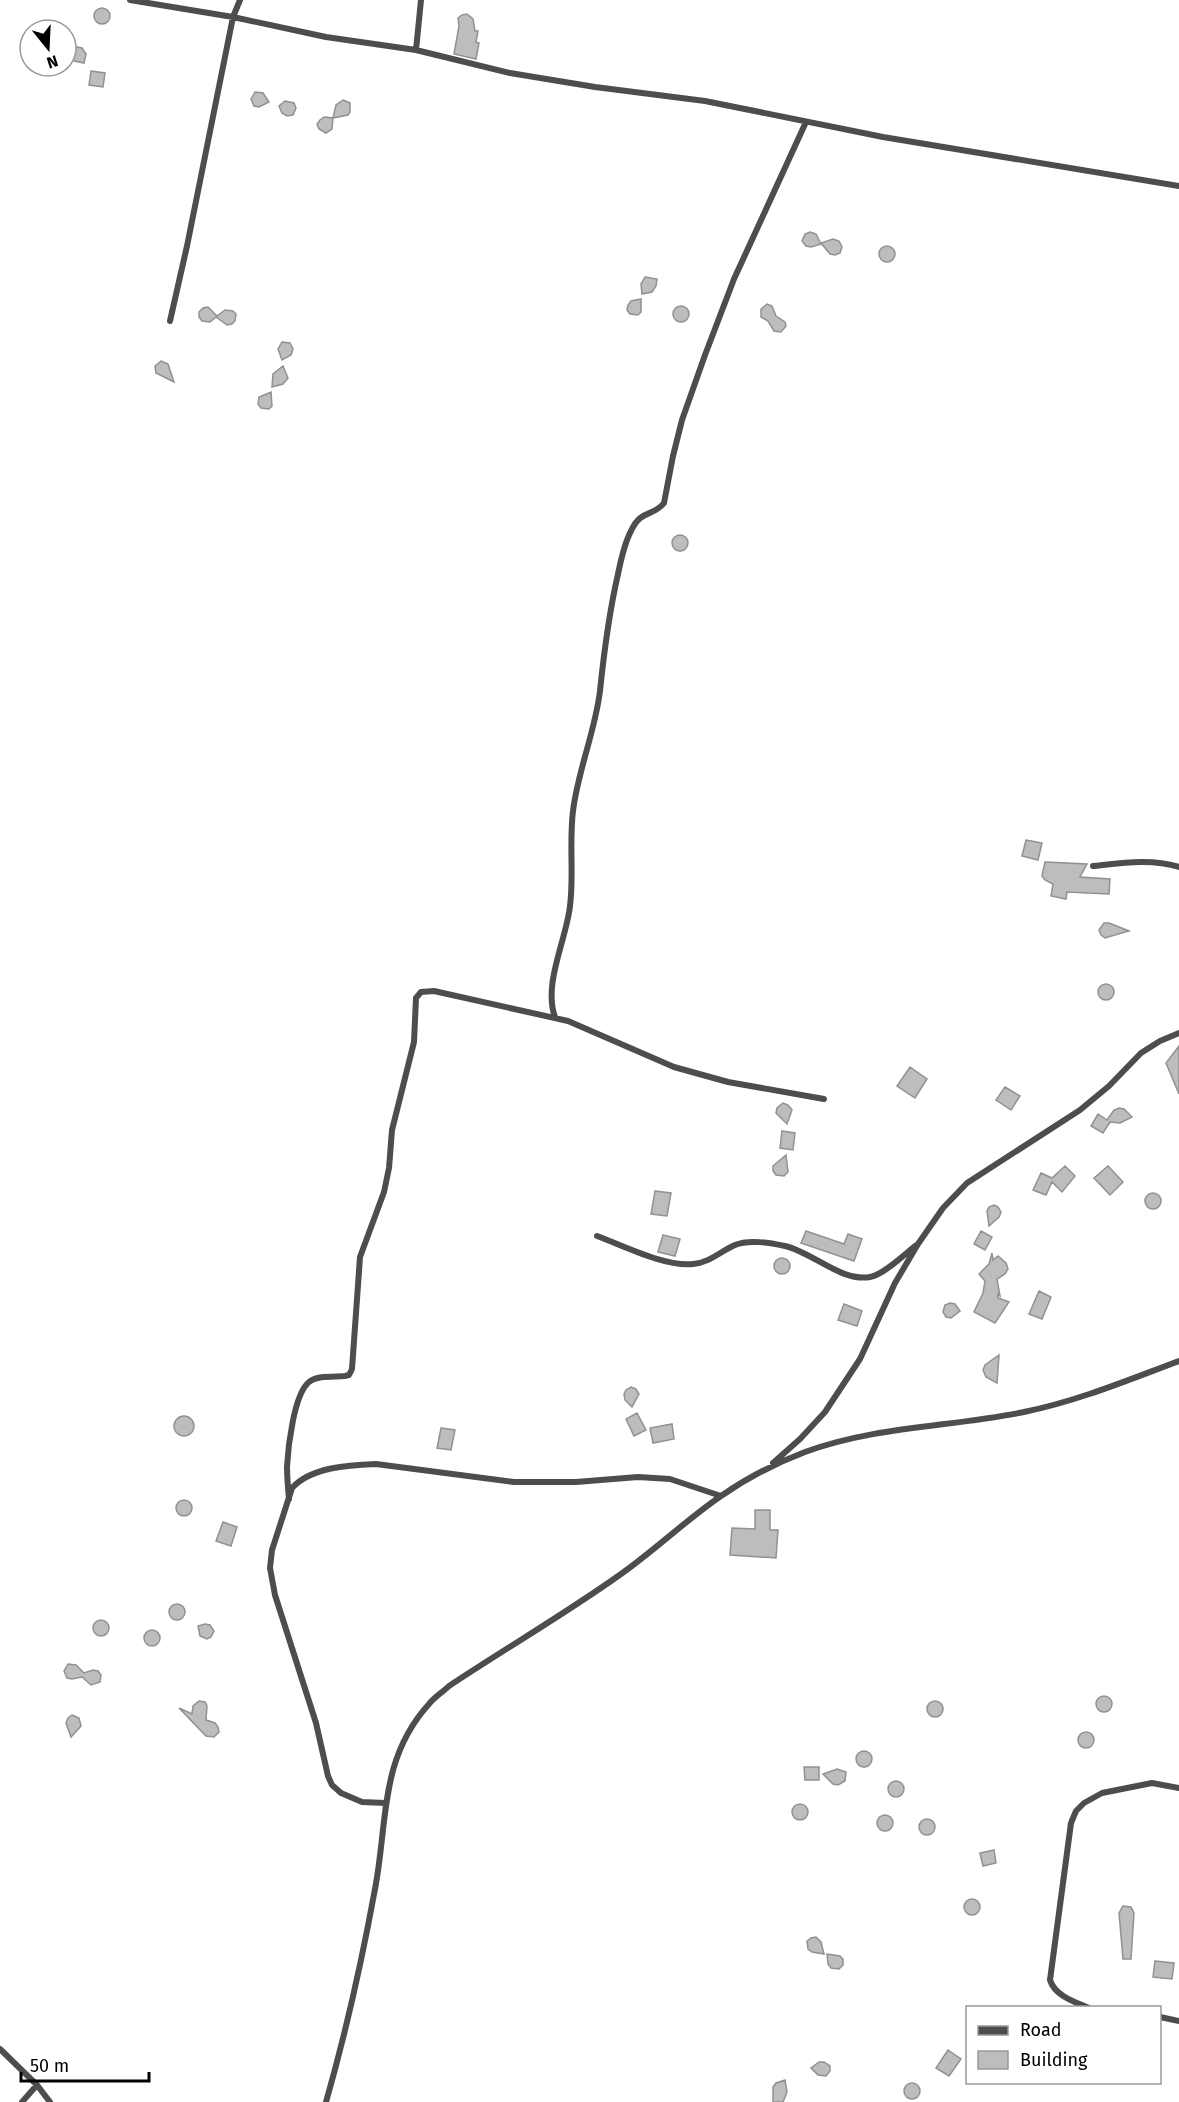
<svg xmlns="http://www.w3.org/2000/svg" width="1179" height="2102" viewBox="0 0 1179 2102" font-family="'Fira Sans',sans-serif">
<rect width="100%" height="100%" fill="#fff"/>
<!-- building -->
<path fill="#bdbdbd" stroke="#919191" stroke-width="1.5" d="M94 16a8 8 0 1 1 16 0a8 8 0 1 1-16 0Z
M467,14L473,19L475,31H478L476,42L479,43L476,59L454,54L459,26L458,18L462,15Z
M77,47L82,48L86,54L84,63L74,61L71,57V52Z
M91,71L105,73L103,87L89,85Z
M255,92L263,93L269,102L259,107L254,106L251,99Z
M343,100L350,103V112L348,115L333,118L336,105Z
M285,101L294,103L296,108L293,115L287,116L282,113L279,106Z
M324,117L333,118L332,129L326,133L319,129L317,124L320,120Z
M810,232L816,234L821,244L811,247L806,246L802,241L805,234Z
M833,239L839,241L842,247L840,253L835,255L830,254L821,243Z
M879 254a8 8 0 1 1 16 0a8 8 0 1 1-16 0Z
M645,277L657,279L656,286L652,292L642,294L641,284Z
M641,299V312L638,315L630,314L627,310L628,305L631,301Z
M767,304L772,306L776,316L785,322L786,326L781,332L774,331L768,321L761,317V309Z
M673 314a8 8 0 1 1 16 0a8 8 0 1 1-16 0Z
M208,307L217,316L225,310L233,311L236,314L235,321L232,324L227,325L216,317L210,322L202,321L199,317V312L203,308Z
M282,342L290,343L293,349L291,355L282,360L278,349Z
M161,361L168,364L174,382L156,373L155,366Z
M283,366L288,378L283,384L272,387L273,374Z
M271,392L272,406L269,409L261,408L258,404L259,397Z
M672 543a8 8 0 1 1 16 0a8 8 0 1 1-16 0Z
M1026,840L1042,843L1038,860L1022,856Z
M1045,862L1087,864L1080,877L1110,879L1109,894L1067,892L1066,899L1051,896L1053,884L1045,880L1042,876Z
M1104,923H1109L1129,931L1105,938L1101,935L1099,930Z
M1098 992a8 8 0 1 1 16 0a8 8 0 1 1-16 0Z
M1179,1046V1094L1166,1063Z
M910,1067L927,1079L915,1098L897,1086Z
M1005,1087L1020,1096L1011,1110L996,1100Z
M783,1103L788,1105L792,1110L787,1124L776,1113L777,1108Z
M1119,1108L1124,1109L1132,1117L1120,1123L1110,1122L1103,1133L1091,1126L1098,1114L1107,1120L1114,1110Z
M782,1131L795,1133L793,1150L780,1148Z
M786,1155L788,1172L784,1176L776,1175L773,1171V1166Z
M1065,1166L1075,1176L1062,1192L1052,1182L1046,1195L1033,1190L1041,1173L1052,1178Z
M1108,1166L1123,1182L1110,1195L1094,1178Z
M655,1191L671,1193L667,1216L651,1214Z
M1145 1201a8 8 0 1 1 16 0a8 8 0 1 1-16 0Z
M994,1205L998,1207L1001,1212L999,1217L989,1226L987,1211L989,1207Z
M806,1231L844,1244L848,1234L862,1239L854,1261L801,1243Z
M981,1231L992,1237L985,1250L974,1244Z
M663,1235L680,1239L675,1256L658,1252Z
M992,1253L993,1260L998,1256L1006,1263L1008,1269L1005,1274L997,1279L1000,1296L998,1294V1298L1009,1302L995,1323L974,1312L983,1293L985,1281L979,1274L989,1264Z
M774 1266a8 8 0 1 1 16 0a8 8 0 1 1-16 0Z
M1039,1291L1051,1297L1042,1319L1029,1314Z
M950,1303L955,1304L960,1311L951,1318L946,1317L943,1312L945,1305Z
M844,1304L862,1311L857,1326L838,1320Z
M999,1355L997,1383L986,1377L983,1370L985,1365Z
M631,1387L636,1389L639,1394L632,1407L625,1400L624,1394L626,1390Z
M637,1413L646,1430L634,1436L626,1419Z
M174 1426a10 10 0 1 1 20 0a10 10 0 1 1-20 0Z
M672,1424L674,1439L653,1443L650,1428Z
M441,1428L455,1430L451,1450L437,1448Z
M176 1508a8 8 0 1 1 16 0a8 8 0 1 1-16 0Z
M755,1510H770V1530H778L776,1558L730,1555L732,1528L755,1529Z
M223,1522L237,1527L231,1546L216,1541Z
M169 1612a8 8 0 1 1 16 0a8 8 0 1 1-16 0Z
M93 1628a8 8 0 1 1 16 0a8 8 0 1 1-16 0Z
M205,1624L210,1625L214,1631L211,1637L207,1639L200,1636L198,1626Z
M144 1638a8 8 0 1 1 16 0a8 8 0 1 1-16 0Z
M68,1664L76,1665L84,1673L93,1670L98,1671L101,1675L100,1682L91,1685L82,1677L72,1679L67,1678L64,1671Z
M1096 1704a8 8 0 1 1 16 0a8 8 0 1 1-16 0Z
M199,1701L205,1702L207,1706L206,1720L215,1723L218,1727L219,1732L214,1737L206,1736L179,1708L192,1714L193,1706Z
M927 1709a8 8 0 1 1 16 0a8 8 0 1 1-16 0Z
M72,1715L79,1718L81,1726L71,1737L66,1723L68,1718Z
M1078 1740a8 8 0 1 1 16 0a8 8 0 1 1-16 0Z
M856 1759a8 8 0 1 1 16 0a8 8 0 1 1-16 0Z
M804,1767H819V1780H805Z
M837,1769L846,1772L845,1781L838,1785L833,1784L823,1774Z
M888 1789a8 8 0 1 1 16 0a8 8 0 1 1-16 0Z
M792 1812a8 8 0 1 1 16 0a8 8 0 1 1-16 0Z
M877 1823a8 8 0 1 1 16 0a8 8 0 1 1-16 0Z
M919 1827a8 8 0 1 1 16 0a8 8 0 1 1-16 0Z
M994,1850L996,1863L983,1866L980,1853Z
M964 1907a8 8 0 1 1 16 0a8 8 0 1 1-16 0Z
M1123,1906L1131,1907L1134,1913L1131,1959H1123L1119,1913Z
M816,1937L821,1942L824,1954L812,1952L808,1949L807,1941L811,1938Z
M827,1954L840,1956L843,1959V1965L839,1969L831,1968L828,1964Z
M1155,1961L1174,1963L1172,1979L1153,1977Z
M948,2050L961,2059L949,2076L936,2068Z
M819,2062H824L830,2066V2071L826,2076L818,2075L811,2068Z
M785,2080L787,2092L783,2102H773V2087L776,2083Z
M904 2091a8 8 0 1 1 16 0a8 8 0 1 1-16 0Z"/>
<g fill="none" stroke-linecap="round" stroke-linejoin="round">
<!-- minor -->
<path stroke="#4d4d4d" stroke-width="6" d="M130,0L233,17L326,37L416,50L510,73L595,87L705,101L883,137L1179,186
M416,50L421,0
M170,321L187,246L233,17L240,0
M1093,866C1121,863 1151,858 1179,867
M555,1017C543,984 566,941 570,906C574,875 569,843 573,811C578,770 595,732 600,691C604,652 609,613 618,574C621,560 624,544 631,531C641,509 653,517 664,503L673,456L682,420L705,355L734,279L806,122
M597,1236C624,1246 665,1267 693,1264C709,1263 721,1251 735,1245C749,1239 770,1243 785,1246C812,1252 841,1282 870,1277C883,1275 904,1255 915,1246
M773,1463L800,1439L825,1412L860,1359L895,1283L918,1244L943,1208L967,1183L1080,1110L1109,1086L1141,1053L1160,1041L1179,1033
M289,1499C288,1488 287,1477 287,1467C288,1447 294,1394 309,1382C318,1375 334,1377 345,1376L349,1375L352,1369L360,1257L384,1192L389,1168L392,1130L414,1042L416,998L421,992L434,991L568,1021L674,1067L728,1082L824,1099
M385,1803L362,1802L341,1793L332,1785L328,1776L316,1723L275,1595L270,1568L272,1550L292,1488C311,1467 349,1465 376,1464L514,1482H576L638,1477L670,1479L721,1496
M1089,2008C1075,2002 1055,1996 1050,1980L1071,1823L1076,1811L1084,1803L1102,1793L1152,1783L1179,1788
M1160,2017L1179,2021
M0,2049L37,2085L50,2102
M22,2102L37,2085
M326,2102C346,2032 362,1960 375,1889C388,1822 379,1759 429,1704C434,1697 443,1692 449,1686C506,1648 565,1614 621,1574C655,1550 686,1520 721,1496C747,1478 776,1463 805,1452C876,1426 951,1427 1024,1412C1078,1401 1128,1380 1179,1361"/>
</g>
<!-- legend -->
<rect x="966" y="2006" width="195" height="78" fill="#ffffff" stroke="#999999" stroke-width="1.5"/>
<rect x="978" y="2026" width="30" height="9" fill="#4d4d4d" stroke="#999999" stroke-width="1.5"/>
<text x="1020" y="2036" font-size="18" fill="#000000">Road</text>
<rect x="978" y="2051" width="30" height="18" fill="#bdbdbd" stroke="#999999" stroke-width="1.5"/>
<text x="1020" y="2066" font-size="18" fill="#000000">Building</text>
<!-- north arrow -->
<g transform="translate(48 48) rotate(162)"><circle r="28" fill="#ffffff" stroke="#999999" stroke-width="1.5"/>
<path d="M0-4.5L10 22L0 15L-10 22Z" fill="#000000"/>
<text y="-9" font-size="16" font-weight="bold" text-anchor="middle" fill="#000000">N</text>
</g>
<!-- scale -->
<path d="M21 2072v9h128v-9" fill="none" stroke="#000000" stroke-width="3"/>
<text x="30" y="2072" font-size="18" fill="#000000" stroke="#ffffff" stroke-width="4.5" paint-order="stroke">50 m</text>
</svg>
